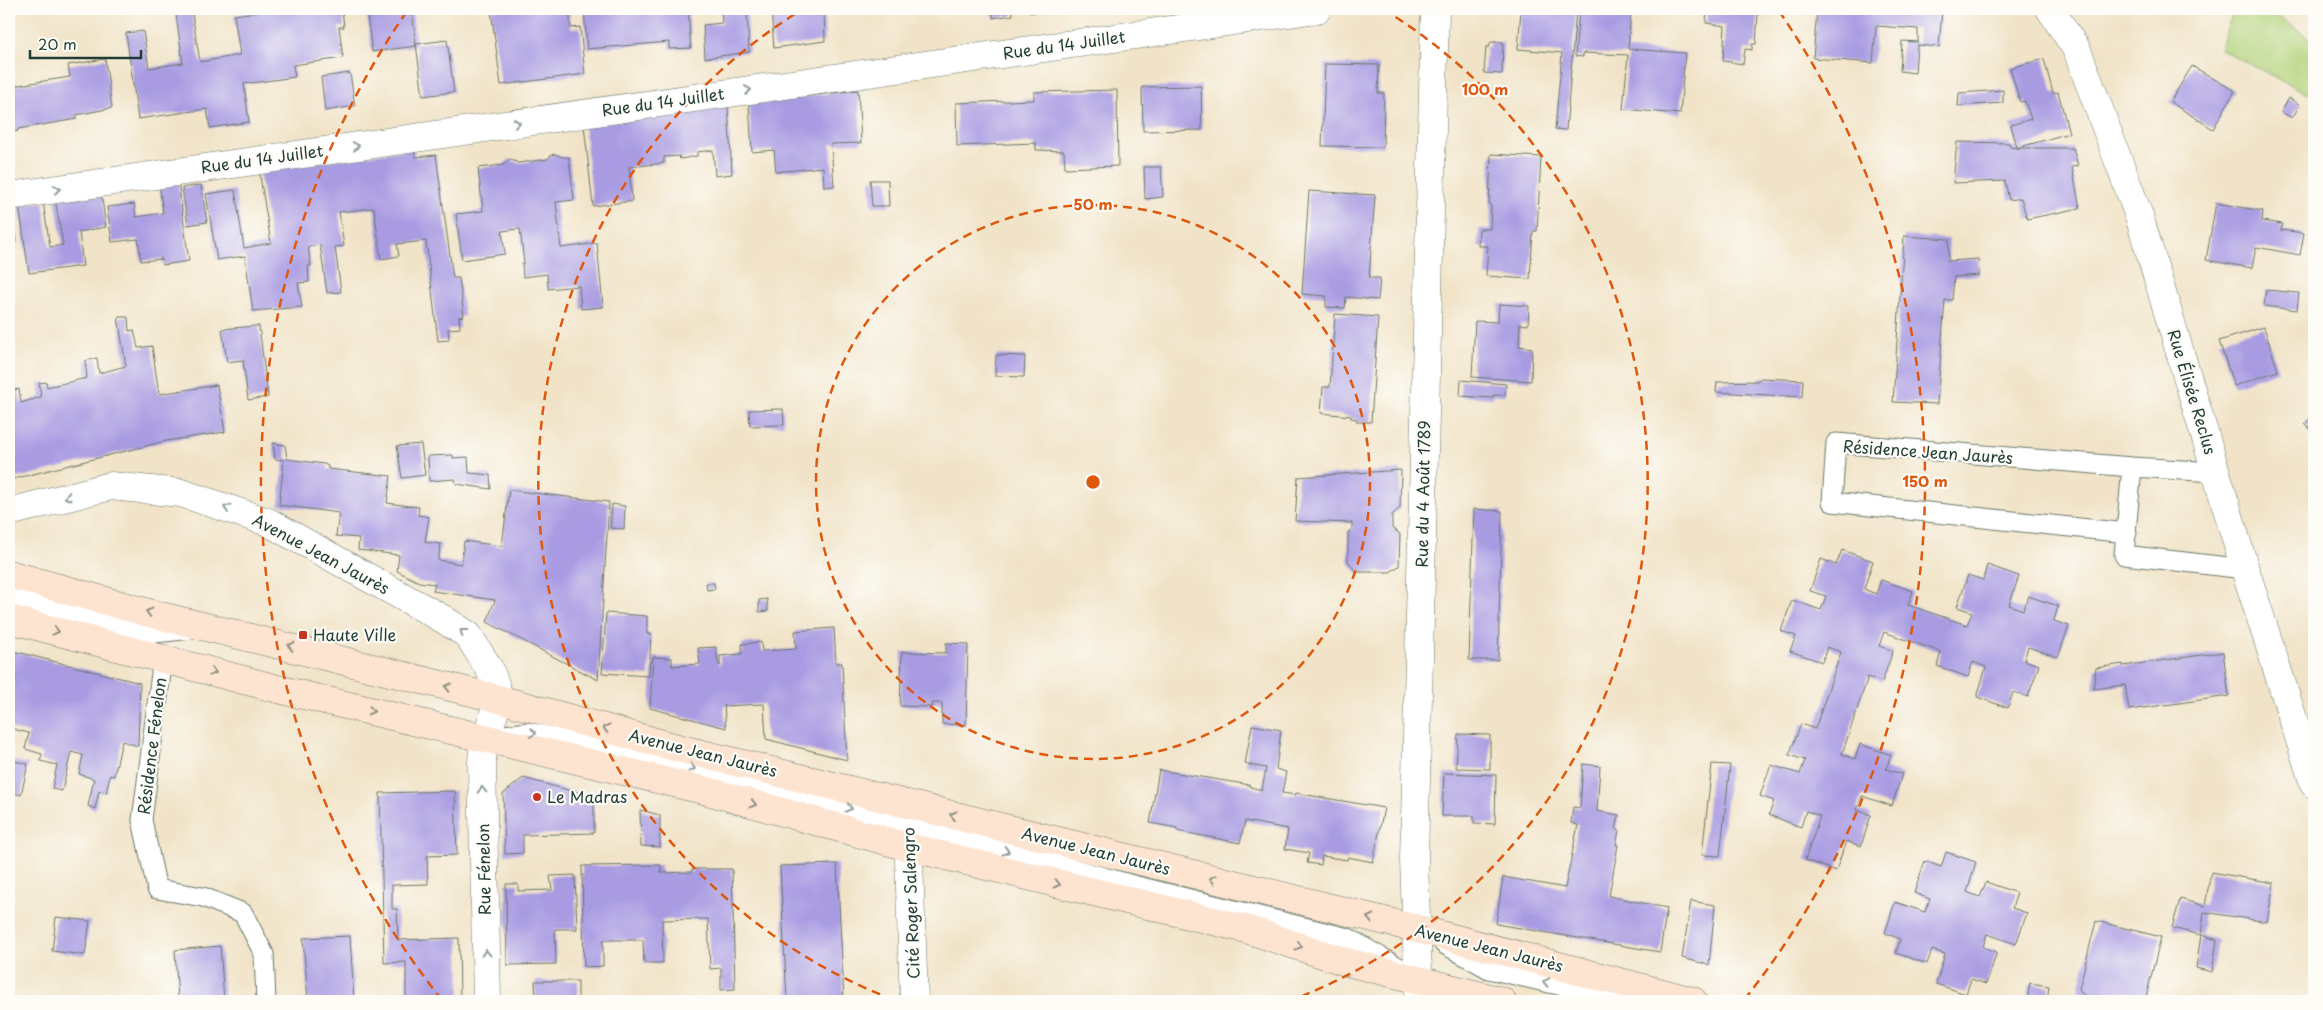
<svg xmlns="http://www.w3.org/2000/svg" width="2323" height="1010" viewBox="0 0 2323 1010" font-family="'Playpen Sans',sans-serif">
<rect width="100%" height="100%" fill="#fdfcf7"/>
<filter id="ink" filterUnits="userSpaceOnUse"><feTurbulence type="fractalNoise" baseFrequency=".02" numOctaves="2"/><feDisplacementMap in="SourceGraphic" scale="10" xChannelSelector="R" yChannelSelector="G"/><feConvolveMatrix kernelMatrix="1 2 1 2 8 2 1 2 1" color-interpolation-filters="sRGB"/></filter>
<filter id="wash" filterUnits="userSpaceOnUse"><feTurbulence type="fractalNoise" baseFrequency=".0096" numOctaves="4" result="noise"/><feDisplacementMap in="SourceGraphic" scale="20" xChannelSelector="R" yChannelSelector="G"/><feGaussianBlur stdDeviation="1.12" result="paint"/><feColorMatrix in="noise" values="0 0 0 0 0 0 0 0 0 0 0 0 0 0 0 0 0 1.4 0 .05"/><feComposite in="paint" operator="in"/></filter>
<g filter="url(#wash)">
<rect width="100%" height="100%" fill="#f1e3c7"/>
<!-- green -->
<path fill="#b4d37b" stroke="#6a8858" d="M2234,9H2267L2314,41V97L2220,49Z"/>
<g id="blocks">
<!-- building -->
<path fill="#a99be2" d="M276,9H342L344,27H339L343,58L293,65L295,77L244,84L249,122L210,128L207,109L138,119L126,33L143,31L149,68L183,63L176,15L192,13L200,62L240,55L234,15Z
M366,9H412L416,46L372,52Z
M499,9H569L571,28L580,27L585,74L501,85L491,10Z
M584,9H688L691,48L669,49V42L587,49Z
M721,9H747L749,52L705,58L703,25L722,23Z
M771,9H789V13L824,9L825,41L774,48Z
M992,9H1012L1013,15L993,18Z
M1030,9H1053V10L1030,13Z
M1521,9L1576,10L1566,130L1555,129L1562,53L1518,49Z
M1611,9H1631L1628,49L1685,53L1680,114L1623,109L1628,55L1583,53V57L1575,56L1579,11L1611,13Z
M1707,9H1786L1787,10L1758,13L1756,44H1752V50L1745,49L1743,64L1723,61L1725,26L1706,23Z
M1817,9H1942L1939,47L1917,45L1915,73L1900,71L1902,41L1918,42V29L1876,26L1873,63L1813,58Z
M447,40L454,92L423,96L416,44Z
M1491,42H1503L1502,74L1484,73L1486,47H1489Z
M105,59L112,108L76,115L77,119L18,129V131L9,133V74L12,86L70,77L68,65Z
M2044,59L2053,93L2058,92L2069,133L2017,148H2073L2078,166L2072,167L2080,208L2027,219L2021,198L2009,200L2005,181L1953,183L1957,142L2009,143L2010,147L2017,148L2011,125L2031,119L2025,101L2020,102L2010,68Z
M1325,64L1379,65L1378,93H1384L1383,147L1322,146Z
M2192,66L2235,91L2213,129L2170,102Z
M350,73L355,106L325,111L321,77Z
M1201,86L1202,130L1143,131L1142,87Z
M858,90L861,143L831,144L834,186L824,187L823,167L776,172L774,150L752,152L749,103Z
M1117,90L1118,166L1065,168L1064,151L1036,150V143L957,146L956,103L1034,100V92Z
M2003,90V103L1958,106L1959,93Z
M2289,98L2300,105L2292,118L2281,112Z
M728,106L732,174L715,176L713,150L697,152V156L680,159L679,156L664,157V163L629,167L632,201L593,206L584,125Z
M414,149L415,157L436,155L453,278H459L464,316L459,317L460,328L448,329L449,340L438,341L426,241L397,244L399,256L381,259L374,208L339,212L344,246L335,247L341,292L327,293L320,245L308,247L311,266H308L309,282L298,283L302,307L253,311L245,256L217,260L206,194L235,190L244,248L271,243L259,170Z
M555,154L562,157H569L574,200L556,202L561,248L597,243L603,307L581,309L579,286L548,289L547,274L523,277L522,263H524L520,229L502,231L505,254L462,260L456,214L483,211L478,168L503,165L510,159L518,163L548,159L551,155Z
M1491,154L1541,157L1537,231H1533L1530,279L1486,276L1488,246H1478L1479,229H1490L1491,206L1489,204Z
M1144,167H1161L1163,197L1145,199Z
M178,180L189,261L163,265L162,259L141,261L138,239L112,242L107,207L134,204L136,217L163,213L159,183Z
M870,180H888L889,206H872Z
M201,185L207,222L188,225L182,188Z
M1309,191L1375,195L1369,278H1380L1378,300L1346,297L1345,308L1326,307V296L1302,294Z
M101,192L106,227L79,232L83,266L29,273L19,205L43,202L50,247L63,245L55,199Z
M2216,203L2263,211L2262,221L2282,224L2281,230L2304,233L2300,255L2256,247L2252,268L2206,260Z
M11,206L16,242L9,243V207Z
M1904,236L1949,239L1948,261L1978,259L1979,275L1954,277L1952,300H1945L1937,404L1893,402Z
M2266,290L2299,293L2297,310L2264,306Z
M1499,304L1529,306L1528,325L1520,324L1519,346L1532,348L1531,381L1472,377L1475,321L1498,322Z
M1335,314L1378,317L1371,422H1357V419L1351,418V416L1321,413L1323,387H1330Z
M118,317H128L129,331L134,330L138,348L152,346L159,394L217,385L225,432L166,441L9,480V391L19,389L21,403L41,397L39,383L46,382L47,387L87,378L85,361L97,358L99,373L126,366Z
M256,326H259L268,397L248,400L243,360L227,362L222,329Z
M2264,327L2278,371L2234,386L2219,341Z
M996,355L1025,356L1024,377L995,376Z
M1761,378L1803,380L1802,397L1716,392L1717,382L1757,381Z
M1461,380L1506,384L1505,395H1493V398L1460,396Z
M783,409L784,425L750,426L749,410Z
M2314,414V433L2305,424Z
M273,443L285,445L287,459L324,464L328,466V469L391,476L387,503L419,507L418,515L429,517L425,542L441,544L438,560L461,564L464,541L502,546L509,490L609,502L598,680L487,622L495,600L433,591L435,584L419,582L397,571L399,555L358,550L359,538L336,536L339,513L279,505L284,460L275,459Z
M421,444L425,475L402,478L397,446Z
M453,455V458L468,457L469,473L490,475L491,489L456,484L455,479L429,481L428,456Z
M1401,470L1400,508L1392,515V528L1400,534L1399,566L1390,572H1356L1348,561V532L1352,529V523L1295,521L1298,477Z
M612,504L625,506L624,529L610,528Z
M1474,509L1502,511L1498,660H1469Z
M1842,550L1873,561L1864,589L1876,594L1881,580L1913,591L1908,605L1967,625L1972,612L1957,607L1968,575L1983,580L1987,565L2019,576L2009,605L2023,610L2028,596L2058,606L2054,621L2069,626L2058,657L2028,647L2024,660L2039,665L2028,697L2013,692L2008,708L1977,697L1986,667L1973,662L1968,677L1937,666L1941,652L1884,632L1879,646L1893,651L1882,682L1868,677L1842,754L1855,759L1860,744L1891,755L1886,769L1902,774L1892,806L1862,796L1857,810L1871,815L1861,846L1846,841L1836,871L1805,860L1820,816L1806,811L1801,827L1769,815L1774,801L1760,796L1771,765L1800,774L1805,760L1789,755L1801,724L1815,729L1841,652L1827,647L1822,662L1790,651L1796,636L1781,631L1792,600L1821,610L1826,596L1810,591L1821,559L1836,565Z
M706,583H714L715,589L707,590Z
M767,599L768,611L759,612V600Z
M606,613L647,616V634H651L649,676L602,673Z
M834,628L836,663H842L847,760L766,739L764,704L724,706L726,728L650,708L653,657L672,658V666L700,664L698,648L716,647L718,662L720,666V656L742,654V644L761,642L762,651L796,649L795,631Z
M946,643L968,644L966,725L942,724V703H932L933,707L900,706L902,652L946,653Z
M9,650L140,683L138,746L122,741L114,776L110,775L106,793L99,791L95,809L88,806L94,779L79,774L83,755L71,752L62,791L52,789L57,765L40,761L42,754L25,749L29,733L9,728Z
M2223,652L2229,696L2129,710L2125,685L2093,689L2096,668L2123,664V666Z
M1252,725L1281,730L1276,769L1286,772L1282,793L1295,795L1296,793L1384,808L1373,862L1348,857L1347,860L1322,856L1321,865L1307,863L1309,853L1285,849L1288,829L1245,821L1240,843L1177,831V828L1150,823L1159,770L1250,785V787L1262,790L1266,768L1245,764Z
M1458,734L1490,735V769L1456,768Z
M9,760L28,764L21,795L9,792Z
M1583,764L1600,766L1597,811L1619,815L1616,830H1619L1616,845H1618L1609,896L1667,908L1660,952L1496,924L1503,877L1565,888L1578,825L1571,823L1573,807L1580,808Z
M1712,764L1730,765L1720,856L1702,855Z
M1444,773L1496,775L1495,824L1474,823V816H1442Z
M523,778L594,797V833L523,835V853L505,854L503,794Z
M455,791L457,855L427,856L428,884L392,885V909H397L398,940L459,938L460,1001H406V962L384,963L380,793Z
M640,810L660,815V847L641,846Z
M1946,852L1976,862L1967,892L1980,897L1986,882L2017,893L2012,908L2027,913L2016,944L1987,934L1983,947L1997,952L1986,984L1971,979L1966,994L1936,984L1945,954L1932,950L1927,964L1896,953L1900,939L1885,933L1895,902L1925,912L1930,899L1914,893L1925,861L1941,867Z
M837,864L844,1001H787L780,866Z
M661,865V873L692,872V869H732L735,989L721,990V968L710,969L708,919L662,920L663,963H644L643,940H603V966L584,967L582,866Z
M2211,872L2274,883L2267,922L2204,912L2201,935L2172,928L2180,899L2205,906Z
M575,875L577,929H555L556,964L507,965L506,884H518V891L552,890L550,876Z
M1691,901L1715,905L1709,965L1682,958Z
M56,917L90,921L85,955L52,951Z
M2096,921L2161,937L2145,1001H2120L2107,996L2097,1001L2085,997L2079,989Z
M2201,935L2217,940L2212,972L2196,968Z
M350,936L354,1001H308L303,938Z
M220,946L224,1001H178L175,950Z
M535,981H578V1001H536Z
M2030,983L2049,986L2047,1001H2027Z"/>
</g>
</g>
<g filter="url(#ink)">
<use href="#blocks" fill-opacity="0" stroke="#687767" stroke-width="1"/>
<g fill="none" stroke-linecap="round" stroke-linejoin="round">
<defs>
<path id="service" d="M2216,472L2132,467L2124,555L2245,569
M2127,533L1832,502L1836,443L2132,467
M9,598L155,633L192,629
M163,658L142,820L157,889L203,897L243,913L264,954L266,1001
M496,736L528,732L664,761L908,823L1129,884L1348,938L1400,968
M1444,944L1489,969L1628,1001"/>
<path id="minor" d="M2050,9L2077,50L2139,216L2245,569L2314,784
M9,196L1317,9
M9,512L111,486L181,493L268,522L443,619L468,635L490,670L496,687L499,699L483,746L482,764L487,1001
M907,804L914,1001
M1419,1001L1414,860L1435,9"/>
<path id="secondary" d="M9,574L149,613L499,699L674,747L1418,929L1693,1001
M9,619L278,689L707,791L908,847L1246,929L1343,961L1502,1001"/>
</defs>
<!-- service casing -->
<use href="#service" stroke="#687767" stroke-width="21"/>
<!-- minor casing -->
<use href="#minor" stroke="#687767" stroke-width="29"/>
<!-- secondary casing -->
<use href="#secondary" stroke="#687767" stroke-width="29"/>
<!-- service -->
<use href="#service" stroke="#fff" stroke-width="19"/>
<!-- minor -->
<use href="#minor" stroke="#fff" stroke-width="28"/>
<!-- secondary -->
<use href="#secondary" stroke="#fde4d1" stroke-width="28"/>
</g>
<!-- one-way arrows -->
<defs><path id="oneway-chevron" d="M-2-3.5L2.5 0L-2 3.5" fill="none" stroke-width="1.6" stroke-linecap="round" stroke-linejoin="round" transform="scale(1.25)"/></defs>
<g stroke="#8f9e9a">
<use href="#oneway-chevron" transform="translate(748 90) rotate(-8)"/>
<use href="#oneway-chevron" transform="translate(517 123) rotate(-8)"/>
<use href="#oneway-chevron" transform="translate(356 146) rotate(-8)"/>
<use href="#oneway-chevron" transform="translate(57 189) rotate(-8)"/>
<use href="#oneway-chevron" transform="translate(68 497) rotate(166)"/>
<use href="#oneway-chevron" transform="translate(227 508) rotate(-161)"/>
<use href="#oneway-chevron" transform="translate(463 632) rotate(-143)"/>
<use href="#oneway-chevron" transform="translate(533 733) rotate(9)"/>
<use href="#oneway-chevron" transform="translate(692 768) rotate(14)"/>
<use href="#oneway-chevron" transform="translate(482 790) rotate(-91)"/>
<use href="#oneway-chevron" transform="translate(849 808) rotate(14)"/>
<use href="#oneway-chevron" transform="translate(1006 851) rotate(15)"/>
<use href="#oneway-chevron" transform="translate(486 953) rotate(-91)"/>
<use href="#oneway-chevron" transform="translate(1546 982) rotate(-167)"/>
</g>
<g stroke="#8e9082">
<use href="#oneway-chevron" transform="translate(149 612) rotate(-166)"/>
<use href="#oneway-chevron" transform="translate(56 631) rotate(14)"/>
<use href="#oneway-chevron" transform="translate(291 646) rotate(-166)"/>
<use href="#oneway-chevron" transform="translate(213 672) rotate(15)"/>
<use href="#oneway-chevron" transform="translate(448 687) rotate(-167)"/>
<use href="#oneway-chevron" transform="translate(371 711) rotate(13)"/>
<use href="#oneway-chevron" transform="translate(606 728) rotate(-165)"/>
<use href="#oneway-chevron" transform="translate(753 804) rotate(16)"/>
<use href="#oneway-chevron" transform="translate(953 815) rotate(-166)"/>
<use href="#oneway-chevron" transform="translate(1213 879) rotate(-166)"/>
<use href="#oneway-chevron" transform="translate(1057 884) rotate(14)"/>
<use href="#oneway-chevron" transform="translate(1370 918) rotate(-167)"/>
<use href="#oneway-chevron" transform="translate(1299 946) rotate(18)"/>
</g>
</g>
<!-- distance rings -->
<g fill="none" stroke="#de580e" stroke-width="2.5" stroke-dasharray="9 6">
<circle cx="1093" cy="482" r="277"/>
<path d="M894 1000A555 555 0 0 1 803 9M1383 9A555 555 0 0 1 1292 1000"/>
<path d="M442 1000A832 832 0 0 1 407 11M1779 11A832 832 0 0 1 1744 1000"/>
</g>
<!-- markers -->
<g fill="#c8321e" stroke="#fdfcf7" stroke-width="2">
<rect x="298" y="630" width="10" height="10" rx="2.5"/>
<circle cx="537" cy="797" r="5"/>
</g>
<g text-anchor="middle" stroke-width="4.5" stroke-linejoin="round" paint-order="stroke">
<!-- street labels -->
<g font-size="16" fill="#1f3d34" stroke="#fdfcf7">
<text transform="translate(1064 45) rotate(-8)" y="6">Rue du 14 Juillet</text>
<text transform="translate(663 102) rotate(-8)" y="6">Rue du 14 Juillet</text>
<text transform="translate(262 159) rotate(-8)" y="6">Rue du 14 Juillet</text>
<text transform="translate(2192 392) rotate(73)" y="6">Rue Élisée Reclus</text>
<text transform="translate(1928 452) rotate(4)" y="6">Résidence Jean Jaurès</text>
<text transform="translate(1423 494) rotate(-89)" y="6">Rue du 4 Août 1789</text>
<text transform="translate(321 554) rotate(28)" y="6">Avenue Jean Jaurès</text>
<text transform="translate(152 746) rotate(-83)" y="6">Résidence Fénelon</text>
<text transform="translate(703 753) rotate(14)" y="6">Avenue Jean Jaurès</text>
<text transform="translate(1096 851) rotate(14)" y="6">Avenue Jean Jaurès</text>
<text transform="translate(484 869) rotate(-91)" y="6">Rue Fénelon</text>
<text transform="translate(911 903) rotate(-92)" y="6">Cité Roger Salengro</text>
<text transform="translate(1489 948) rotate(14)" y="6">Avenue Jean Jaurès</text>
</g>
<!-- poi labels -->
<g font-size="16" fill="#1f3d34" stroke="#fdfcf7" text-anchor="start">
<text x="313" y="641">Haute Ville</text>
<text x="547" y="803">Le Madras</text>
</g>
</g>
<circle cx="1093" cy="482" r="8" fill="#de580e" stroke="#fdfcf7" stroke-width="2.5"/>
<g font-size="15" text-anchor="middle" font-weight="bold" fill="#de580e" stroke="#fdfcf7" stroke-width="4.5" stroke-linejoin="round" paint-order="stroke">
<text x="1485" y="95">100 m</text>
<text x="1093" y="210">50 m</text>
<text x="1925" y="487">150 m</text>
</g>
<!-- margin -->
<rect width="2323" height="1010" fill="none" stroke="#fdfcf7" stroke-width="30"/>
<!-- scale -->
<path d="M30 50v8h111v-8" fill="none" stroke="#1f3d34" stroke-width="2.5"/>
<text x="38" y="50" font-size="15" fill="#1f3d34" stroke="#fdfcf7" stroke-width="4" paint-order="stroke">20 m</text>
</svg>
